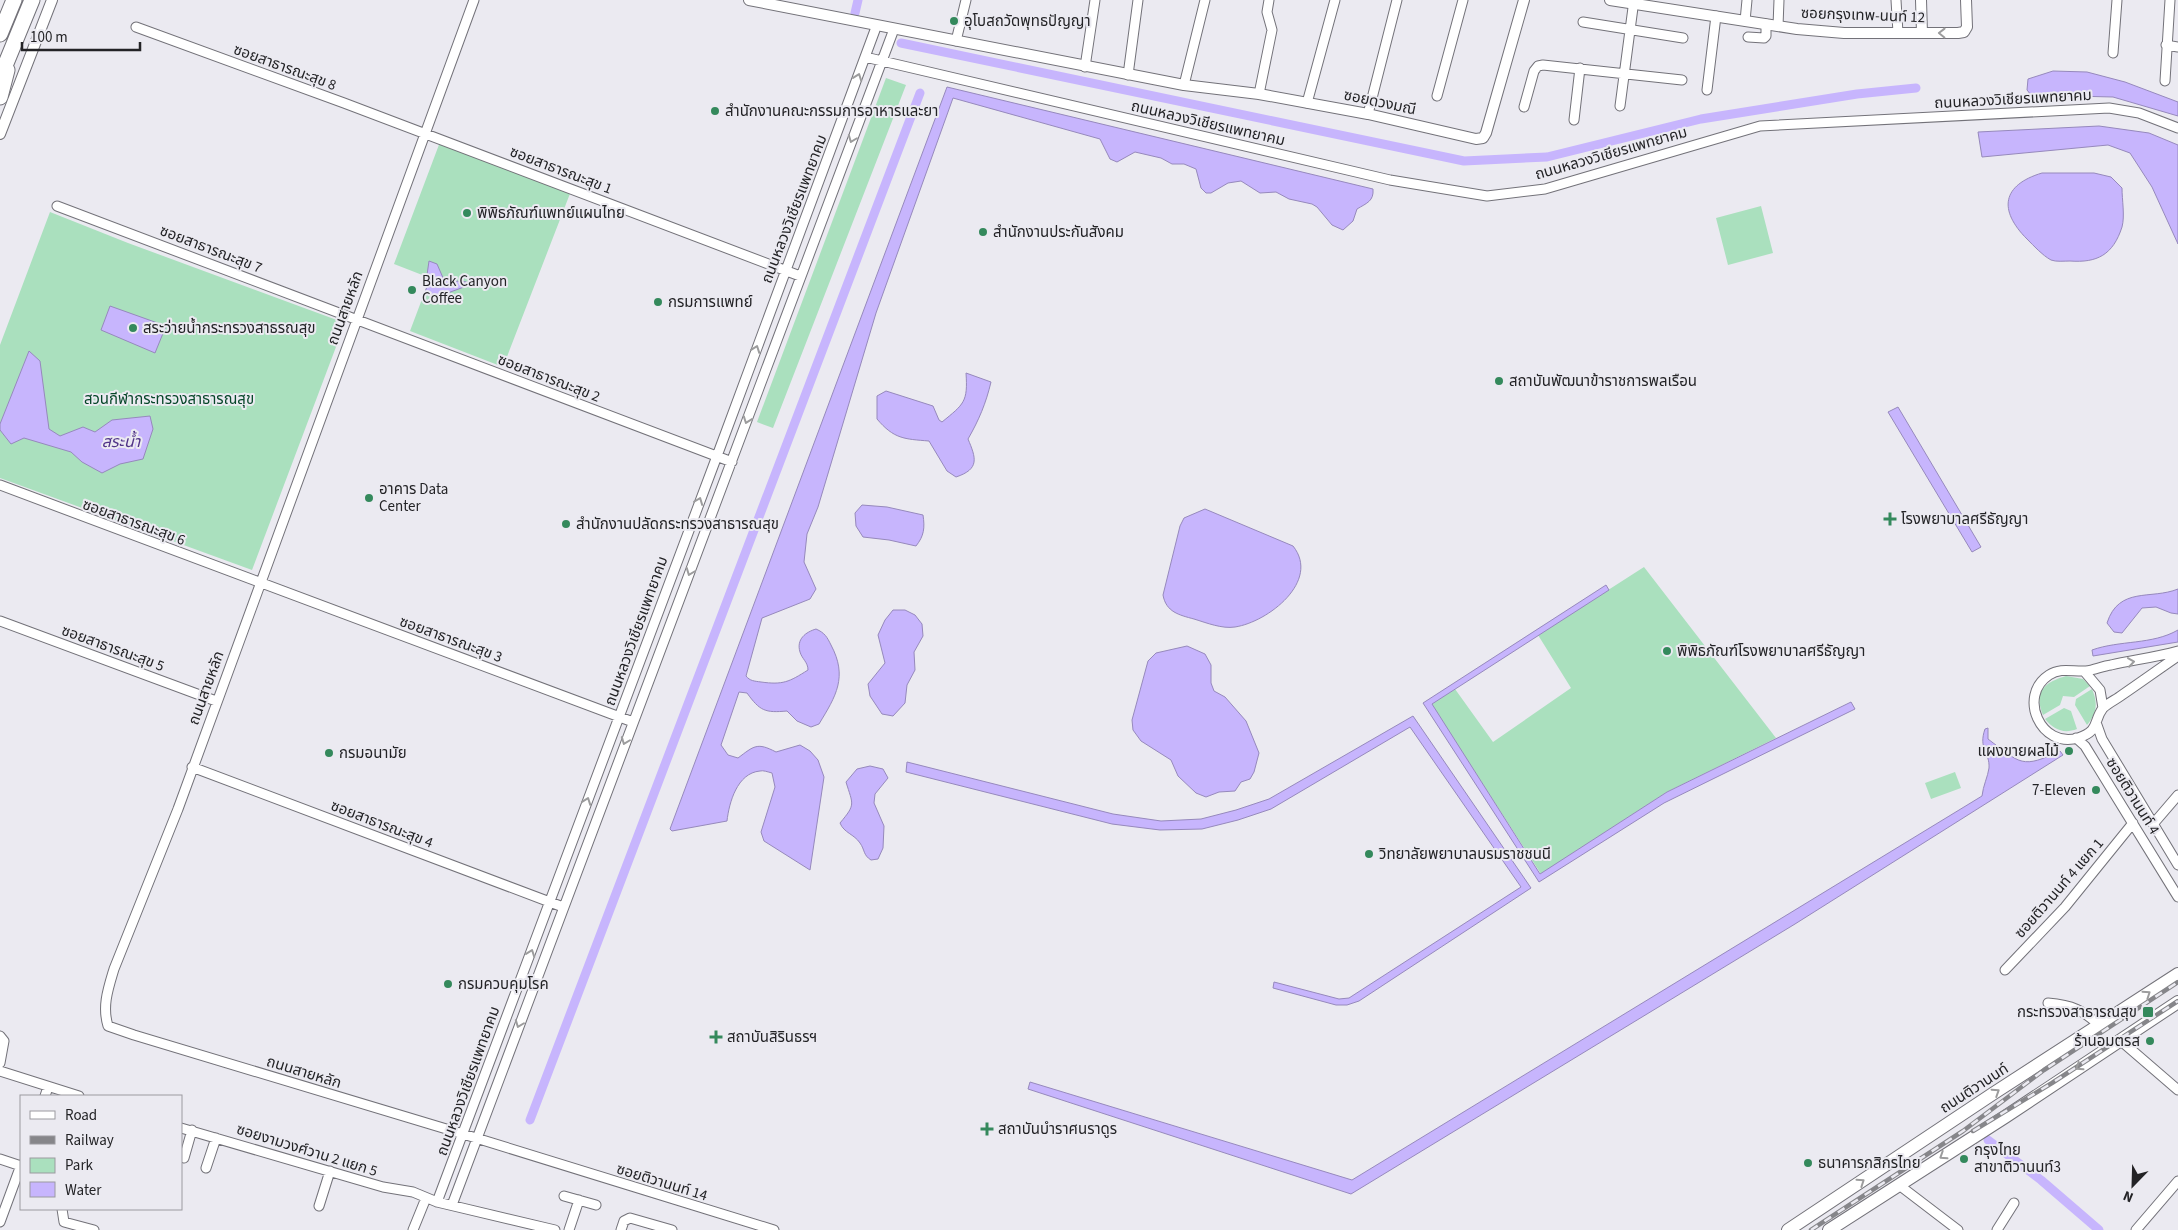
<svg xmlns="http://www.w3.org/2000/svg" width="2178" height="1230" viewBox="0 0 2178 1230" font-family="'Source Sans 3','Noto Sans Thai',sans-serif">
<rect width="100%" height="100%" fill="#ebeaf1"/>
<!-- green -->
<path fill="#aae0be" d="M886,78L906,85L773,428L757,422Z
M440,142L571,191L503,367L410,331L430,278L394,264Z
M1761,206L1773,253L1728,265L1716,218Z
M50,212L128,243L345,323L252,570L0,478V345Z
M1644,567L1776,738L1667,792L1541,874L1431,704L1455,689L1493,742L1571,688L1538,635Z
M2066,676L2083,679L2090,686L2074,697L2063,696L2060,705L2043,715C2033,692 2045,682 2066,676Z
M2092,689C2098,703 2097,713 2087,725L2075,705L2076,699Z
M2064,708L2071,711L2077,729C2064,734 2054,730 2045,719Z
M1955,772L1961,788L1931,799L1925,783Z"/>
<!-- water -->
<path fill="#c7b5fd" stroke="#9689bc" d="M2053,71L2087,72L2125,82L2178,102V116L2113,97L2031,95L2027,90L2028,79Z
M947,87L1373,189C1374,201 1367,203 1357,209L1353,221L1343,230L1332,225L1317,207L1312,204L1289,199L1276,192L1260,193L1241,181L1228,183L1211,193H1206L1201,188L1196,169L1184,164H1172L1161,158L1135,152L1117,162L1110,159L1100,139L953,98L876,313L818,507L807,534L804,562L816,589L810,599L762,618L746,676C750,681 754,681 761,682C783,685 789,682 808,670C808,662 802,659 800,652C796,639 806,632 816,629C825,633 827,637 831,645C848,677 836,696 819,724L811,727L797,721L787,711C765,713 760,711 747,693L739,692L721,745L728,755L738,758C754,746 757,742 776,752L800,745L810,751L818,760L824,777L810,870L764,841L761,832L775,787L772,773C768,772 763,770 760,771C737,773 729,803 727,821L672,831L670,829Z
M2099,126L2149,133L2178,145V244L2152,187L2130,153L2108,145L1982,157L1978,132Z
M2042,173H2094L2111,177L2122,188C2122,200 2125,216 2122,227C2113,255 2097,263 2070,261C2064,261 2056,262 2051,260C2042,255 2034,246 2027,239C1998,210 2002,185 2042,173Z
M429,261L437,264L444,280L467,282L464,287L445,294L443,300L425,292L430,278L427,275Z
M110,306L166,326L155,353L101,330Z
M29,351L40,361L49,429L60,436L83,427L95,432L112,420L150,416L153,429L143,459L120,464L102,473L82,462L71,452L24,438L11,444L0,430V424Z
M966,373L991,382C986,403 979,420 968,439C976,458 980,469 956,477L947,471L929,441C904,439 894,439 877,419V396L886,391L933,406L939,420L942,422C964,404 968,402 966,373Z
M1898,407L1981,547L1972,552L1888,412Z
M862,505L887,507L923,515C925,528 924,536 916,546L889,540L863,537L856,526L855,513Z
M1205,509L1293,546C1321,581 1268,622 1235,627C1222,629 1207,623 1194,619C1179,615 1166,612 1163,595L1180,526L1184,518Z
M1606,585L1609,590L1432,704L1540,874L1667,792L1851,702L1855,709L1664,803L1539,882L1423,703Z
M2178,589V614L2171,613L2156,607L2142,608L2122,633L2114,632L2107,623C2119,586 2151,600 2178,589Z
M893,610H905L915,615L922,624L923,636L914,652L915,670L907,685L905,703L893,716L882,714L870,696L868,684L885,663L878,635L885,620Z
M2178,630V642L2093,656L2092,650C2120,640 2152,645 2178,630Z
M1187,646L1205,654L1211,665V683L1214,691L1225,697L1246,721L1259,753L1254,772L1250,779L1241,782L1235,791L1219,792L1206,797L1196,793L1178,776L1171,760L1141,741L1133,730L1132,720L1148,661L1156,653Z
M1413,716L1531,888L1359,1001L1347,1005H1336L1273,988L1274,982L1339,999L1349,998L1521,887L1410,727L1271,809L1238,820L1202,829L1160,830L1112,824L906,772L907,762L1113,814L1161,821L1201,819L1236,810L1269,799Z
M1988,728V739C2021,764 2022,769 2060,751L2063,755L1795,924L1351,1194L1028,1089L1030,1082L1352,1180L1982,796C1983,786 1988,776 1989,768C1990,752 1978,749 1985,729Z
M870,766L883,769L888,778L875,794L874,803L884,826L883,848L878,859L871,860C863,855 865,850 860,843C854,834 844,833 840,823C856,804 853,805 846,782L857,769Z"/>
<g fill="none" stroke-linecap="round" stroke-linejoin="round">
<!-- canal -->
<path stroke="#c7b5fd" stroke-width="9" d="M855,13L858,0
M901,43L1464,161L1547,157L1701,119L1857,94L1916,88
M530,1120L920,93
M1988,1140L2041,1180L2099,1230"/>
<defs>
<path id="minor" d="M474,0L178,809L114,969C108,989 102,1006 108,1026L134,1035L463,1134L774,1230
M1896,0L1898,33
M1745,21L1747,0
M1583,22L1683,38
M1778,26L1779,0
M136,27L344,103L800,276
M1748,37L1764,38L1766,36V24
M956,41L966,0
M2166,45L2178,47
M2113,53L2117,0
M865,57L1390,180L1487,196L1545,189L1760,126L2109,108L2139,113L2178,128
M1085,67L1095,0
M1128,75L1138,0
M2165,81L2170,0
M1184,85L1205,0
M1707,90L1716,16
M1259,94L1272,30L1267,12L1269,0
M1437,96L1463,0
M1307,103L1335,0
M1620,106L1634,0
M1524,107L1534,71L1538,66L1543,65L1682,80
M1368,114L1397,0
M1574,120L1580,68
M57,206L732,462
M0,485L633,722
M0,621L216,701
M2178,651C2156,657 2134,660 2111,665C2103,666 2094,670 2086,671C2073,672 2061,667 2049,675C2017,696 2041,749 2078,738C2100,731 2093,721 2103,708C2108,703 2117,699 2122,695C2141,682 2159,669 2178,656
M2084,671L2100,690L2103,708
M2097,725L2102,739L2178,865
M2076,738L2085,746L2178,897
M192,767L563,907
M2154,823L2178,795
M2005,970L2065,907L2133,823
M2048,1003C2072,1005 2083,1010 2100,1026
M0,1036L4,1041L0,1063
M2120,1040L2178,1090
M0,1071L79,1096
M45,1096L48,1087
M181,1128L383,1187L413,1192L437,1202L555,1230
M184,1158L192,1130
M0,1159L21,1166
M206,1168L216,1138
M1899,1185L1958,1230
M564,1196L596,1205
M437,1202L717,456L875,30
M452,1205L894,29
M319,1206L330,1171
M62,1209L64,1222L94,1230
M0,1222L21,1165
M413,1230L426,1198
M569,1230L579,1200
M621,1230L624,1221L630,1218L672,1230
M1997,1230L2014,1203
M2136,1230L2178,1181"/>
<path id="tertiary" d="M749,0L1184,85L1259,94L1368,114L1476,139L1483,138L1486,133L1524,0
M1610,0L1797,29L1844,33H1958L1964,32L1967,27L1966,0
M1921,0L1922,33
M0,134L52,0"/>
<path id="primary" d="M1788,1230L1994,1093L2178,974
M1829,1230L2005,1117L2178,1002"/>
<path id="motorway" d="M0,34L14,0
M0,78L32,0
M0,97L7,70"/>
</defs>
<!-- minor casing -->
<use href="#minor" stroke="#737279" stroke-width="11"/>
<!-- tertiary casing -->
<use href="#tertiary" stroke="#737279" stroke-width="12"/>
<!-- primary casing -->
<use href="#primary" stroke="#737279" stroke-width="14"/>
<!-- motorway casing -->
<use href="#motorway" stroke="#737279" stroke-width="17"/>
<!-- minor -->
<use href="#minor" stroke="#fff" stroke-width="9"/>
<!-- tertiary -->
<use href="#tertiary" stroke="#fff" stroke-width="10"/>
<!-- primary -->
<use href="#primary" stroke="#fff" stroke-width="12"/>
<!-- motorway -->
<use href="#motorway" stroke="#fff" stroke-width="15"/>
<defs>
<path id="rail" d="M1973,1131L2052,1083L2178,1001
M1811,1230L1963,1131L2044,1070L2178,982"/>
</defs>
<!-- rail casing -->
<use href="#rail" stroke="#86868a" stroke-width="4.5"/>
<!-- rail -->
<use href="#rail" stroke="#ebeaf1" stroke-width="2.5" stroke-dasharray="8" stroke-linecap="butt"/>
</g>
<!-- one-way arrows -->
<defs><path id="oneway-chevron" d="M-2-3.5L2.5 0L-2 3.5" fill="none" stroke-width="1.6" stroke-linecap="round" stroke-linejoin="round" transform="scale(1.25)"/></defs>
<g stroke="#9c9c9d">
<use href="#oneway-chevron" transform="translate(1942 33) rotate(-179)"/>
<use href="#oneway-chevron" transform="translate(858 77) rotate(-70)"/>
<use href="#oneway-chevron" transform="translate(852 139) rotate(111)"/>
<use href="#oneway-chevron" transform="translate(756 349) rotate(-70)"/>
<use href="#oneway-chevron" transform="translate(747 420) rotate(110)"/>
<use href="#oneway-chevron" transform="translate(699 501) rotate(-69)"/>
<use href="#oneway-chevron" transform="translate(690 572) rotate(111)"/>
<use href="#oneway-chevron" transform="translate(2131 662) rotate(-8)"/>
<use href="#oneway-chevron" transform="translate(625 741) rotate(111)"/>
<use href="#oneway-chevron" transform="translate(587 801) rotate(-70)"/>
<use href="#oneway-chevron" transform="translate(531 953) rotate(-70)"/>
<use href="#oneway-chevron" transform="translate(2147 994) rotate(-34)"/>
<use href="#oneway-chevron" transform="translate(519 1024) rotate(111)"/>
<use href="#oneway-chevron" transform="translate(2079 1067) rotate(147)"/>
<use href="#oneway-chevron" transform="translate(1996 1092) rotate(-33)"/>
<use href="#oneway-chevron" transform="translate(1943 1156) rotate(147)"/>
<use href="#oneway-chevron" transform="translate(1861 1182) rotate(-34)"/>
</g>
<!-- markers -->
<g fill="#34895c" stroke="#ebeaf1" stroke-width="2">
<circle cx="954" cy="21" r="5"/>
<circle cx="715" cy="111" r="5"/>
<circle cx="467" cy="213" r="5"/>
<circle cx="983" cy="232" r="5"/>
<circle cx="412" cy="290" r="5"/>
<circle cx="658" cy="302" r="5"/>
<circle cx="133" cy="328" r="5"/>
<circle cx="1499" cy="381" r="5"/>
<circle cx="369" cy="498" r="5"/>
<path d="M1887.5 511.5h5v5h5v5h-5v5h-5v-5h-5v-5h5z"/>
<circle cx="566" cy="524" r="5"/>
<circle cx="1667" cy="651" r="5"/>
<circle cx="2069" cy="751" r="5"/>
<circle cx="329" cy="753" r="5"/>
<circle cx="2096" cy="790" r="5"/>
<circle cx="1369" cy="854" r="5"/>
<circle cx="448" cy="984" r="5"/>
<rect x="2142" y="1006" width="12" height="12" rx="2.5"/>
<path d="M713.5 1029.5h5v5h5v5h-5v5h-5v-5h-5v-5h5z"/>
<circle cx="2150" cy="1041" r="5"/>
<path d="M984.5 1121.5h5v5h5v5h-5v5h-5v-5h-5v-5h5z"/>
<circle cx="1964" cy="1159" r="5"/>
<circle cx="1808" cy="1163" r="5"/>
</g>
<g text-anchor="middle" stroke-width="4" stroke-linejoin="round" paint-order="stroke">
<!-- street labels -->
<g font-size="15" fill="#232326" stroke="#ebeaf1">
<text transform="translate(1863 15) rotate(2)" y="5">ซอยกรุงเทพ-นนท์ 12</text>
<text transform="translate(285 67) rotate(20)" y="5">ซอยสาธารณะสุข 8</text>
<text transform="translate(2013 99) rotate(-3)" y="5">ถนนหลวงวิเชียรแพทยาคม</text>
<text transform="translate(1380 102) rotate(12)" y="5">ซอยดวงมณี</text>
<text transform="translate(1208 123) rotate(13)" y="5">ถนนหลวงวิเชียรแพทยาคม</text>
<text transform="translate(1611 153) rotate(-16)" y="5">ถนนหลวงวิเชียรแพทยาคม</text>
<text transform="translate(561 170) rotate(21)" y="5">ซอยสาธารณะสุข 1</text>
<text transform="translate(794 209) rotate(-69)" y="5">ถนนหลวงวิเชียรแพทยาคม</text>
<text transform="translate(211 249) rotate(21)" y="5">ซอยสาธารณะสุข 7</text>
<text transform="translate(345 308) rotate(-70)" y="5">ถนนสายหลัก</text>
<text transform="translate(549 378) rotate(21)" y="5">ซอยสาธารณะสุข 2</text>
<text transform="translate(134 522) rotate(20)" y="5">ซอยสาธารณะสุข 6</text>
<text transform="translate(636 631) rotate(-70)" y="5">ถนนหลวงวิเชียรแพทยาคม</text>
<text transform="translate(451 639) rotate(20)" y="5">ซอยสาธารณะสุข 3</text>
<text transform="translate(113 648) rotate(20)" y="5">ซอยสาธารณะสุข 5</text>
<text transform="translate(206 688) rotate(-70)" y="5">ถนนสายหลัก</text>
<text transform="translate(2133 796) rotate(58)" y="5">ซอยติวานนท์ 4</text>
<text transform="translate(382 824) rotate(21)" y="5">ซอยสาธารณะสุข 4</text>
<text transform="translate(2059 888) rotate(-49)" y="5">ซอยติวานนท์ 4 แยก 1</text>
<text transform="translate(304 1072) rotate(17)" y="5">ถนนสายหลัก</text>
<text transform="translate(468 1081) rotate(-70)" y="5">ถนนหลวงวิเชียรแพทยาคม</text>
<text transform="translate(1974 1088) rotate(-33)" y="5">ถนนติวานนท์</text>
<text transform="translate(307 1150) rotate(17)" y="5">ซอยงามวงศ์วาน 2 แยก 5</text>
<text transform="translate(662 1182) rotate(17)" y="5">ซอยติวานนท์ 14</text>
</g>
<!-- poi labels -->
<g font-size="15" fill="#232326" stroke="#ebeaf1" text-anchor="start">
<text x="964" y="26">อุโบสถวัดพุทธปัญญา</text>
<text x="725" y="116">สำนักงานคณะกรรมการอาหารและยา</text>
<text x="477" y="218">พิพิธภัณฑ์แพทย์แผนไทย</text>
<text x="993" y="237">สำนักงานประกันสังคม</text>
<text x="422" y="286">Black Canyon<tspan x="422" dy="17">Coffee</tspan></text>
<text x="668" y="307">กรมการแพทย์</text>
<text x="143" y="333">สระว่ายน้ำกระทรวงสาธรณสุข</text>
<text x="1509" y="386">สถาบันพัฒนาข้าราชการพลเรือน</text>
<text x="379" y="494">อาคาร Data<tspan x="379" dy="17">Center</tspan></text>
<text x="1901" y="524">โรงพยาบาลศรีธัญญา</text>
<text x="576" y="529">สำนักงานปลัดกระทรวงสาธารณสุข</text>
<text x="1677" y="656">พิพิธภัณฑ์โรงพยาบาลศรีธัญญา</text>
<text x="2059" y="756" text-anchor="end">แผงขายผลไม้</text>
<text x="339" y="758">กรมอนามัย</text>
<text x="2086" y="795" text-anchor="end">7-Eleven</text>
<text x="1379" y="859">วิทยาลัยพยาบาลบรมราชชนนี</text>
<text x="458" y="989">กรมควบคุมโรค</text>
<text x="2137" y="1017" text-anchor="end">กระทรวงสาธารณสุข</text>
<text x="727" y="1042">สถาบันสิรินธรฯ</text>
<text x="2140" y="1046" text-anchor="end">ร้านอมตรส</text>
<text x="998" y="1134">สถาบันบำราศนราดูร</text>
<text x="1974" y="1155">กรุงไทย<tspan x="1974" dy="17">สาขาติวานนท์3</tspan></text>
<text x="1818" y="1168">ธนาคารกสิกรไทย</text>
</g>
<!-- park labels -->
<g font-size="15" fill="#064629" stroke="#ebeaf1">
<text x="169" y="404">สวนกีฬากระทรวงสาธารณสุข</text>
</g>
<!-- water labels -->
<g font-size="16" font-style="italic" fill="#513588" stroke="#ebeaf1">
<text x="121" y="447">สระน้ำ</text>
</g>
</g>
<!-- legend -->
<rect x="20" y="1095" width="162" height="115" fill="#ebeaf1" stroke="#9b9aa0"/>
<rect x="30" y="1111" width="25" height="8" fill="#ffffff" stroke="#9b9aa0"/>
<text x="65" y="1120" font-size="15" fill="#232326">Road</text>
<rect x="30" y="1136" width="25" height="8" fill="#86868a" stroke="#9b9aa0"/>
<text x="65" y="1145" font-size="15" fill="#232326">Railway</text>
<rect x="30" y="1158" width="25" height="15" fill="#aae0be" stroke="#9b9aa0"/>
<text x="65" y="1170" font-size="15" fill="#232326">Park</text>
<rect x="30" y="1182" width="25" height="15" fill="#c7b5fd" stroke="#9b9aa0"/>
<text x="65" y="1195" font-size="15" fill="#232326">Water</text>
<!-- north arrow -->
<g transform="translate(2133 1185) rotate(203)" stroke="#ebeaf1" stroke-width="4" paint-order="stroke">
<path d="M0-4L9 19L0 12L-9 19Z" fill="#232326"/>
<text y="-8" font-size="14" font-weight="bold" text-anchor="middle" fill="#232326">N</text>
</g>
<!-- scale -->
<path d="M22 42v8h118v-8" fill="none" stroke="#232326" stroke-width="2.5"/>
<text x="30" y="42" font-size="15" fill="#232326" stroke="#ebeaf1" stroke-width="4" paint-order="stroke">100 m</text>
</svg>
